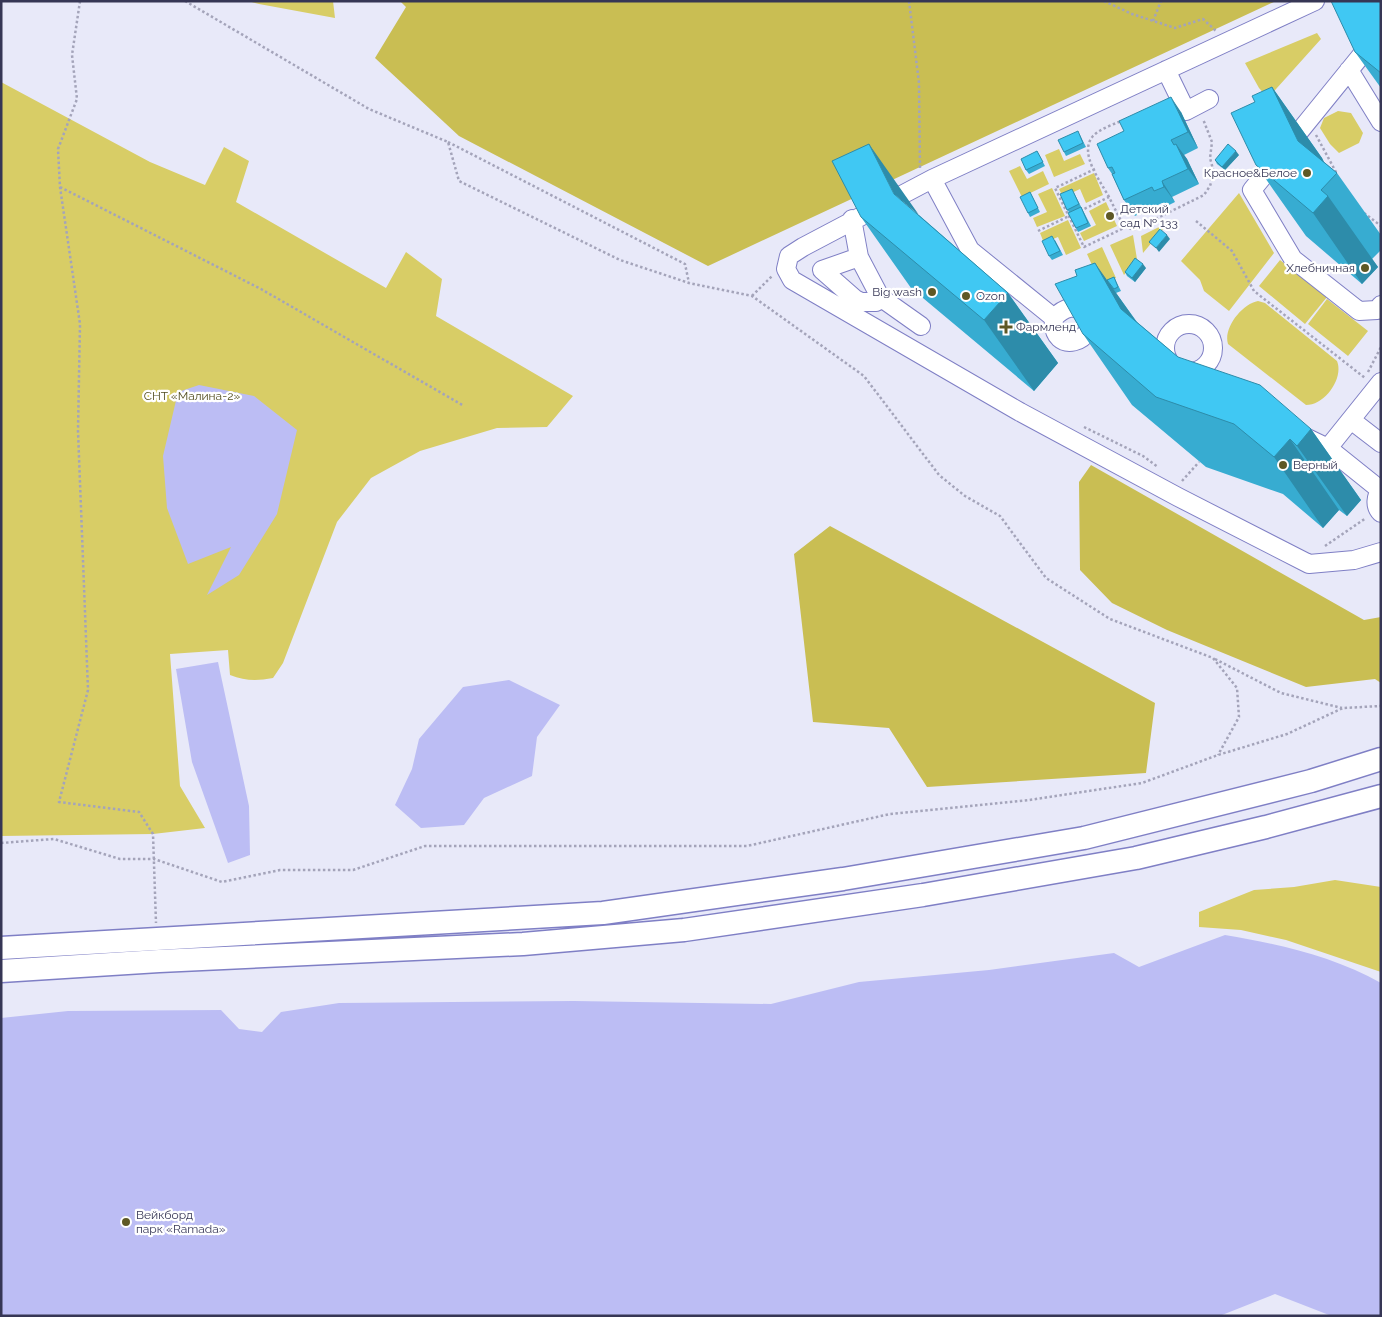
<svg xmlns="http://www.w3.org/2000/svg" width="1382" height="1317" viewBox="0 0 1382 1317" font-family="Raleway,sans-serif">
<rect width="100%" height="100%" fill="#e8e9f9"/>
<!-- green -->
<path fill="#d8cd66" d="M248,1H333L335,18L259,4Z
M1317,33L1321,39L1268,98L1259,88L1245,63Z
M1,82L150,162L205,185L224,147L249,161L236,202L386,288L406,252L442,279L436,316L573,396L547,427L497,428L420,451L371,478L337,522L283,663L273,678C257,681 245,681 230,675L228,650L170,654L180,786L205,828L153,834L1,836Z
M1338,111L1351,113L1363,133L1359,143L1339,153L1330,144L1320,128L1324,118Z
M1059,149L1064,161L1080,154L1085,164L1054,177L1045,155Z
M1020,166L1027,179L1043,171L1049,184L1022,197L1009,171Z
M1094,173L1103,195L1086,203L1080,189L1063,197L1059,189Z
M1052,188L1065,216L1037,227L1033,218L1047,212L1038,194Z
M1239,193L1274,253L1229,311L1204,291L1200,280L1181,261Z
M1106,202L1117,226L1084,241L1080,233L1096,225L1089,211Z
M1068,220L1081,248L1066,255L1058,237L1044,243L1040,233Z
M1169,222L1143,253L1141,236Z
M1133,235L1137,259L1124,275L1110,245Z
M1102,247L1116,278L1101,285L1087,254Z
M1280,260L1327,297L1305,324L1259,286Z
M1327,299L1368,331L1348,356L1308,324Z
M1258,301L1265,303L1337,361C1344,378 1325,405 1306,405L1228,344C1223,328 1242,304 1258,301Z
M1335,880L1381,887V972L1286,940L1241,930L1199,927V912L1254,890L1294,887Z"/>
<!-- forest -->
<path fill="#c9be53" d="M400,1H1276L708,266L459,136L375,58L406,7Z
M1091,465L1364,620L1381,617V683L1375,679L1306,687L1167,630L1112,603L1080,570L1079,482Z
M830,526L1155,703L1146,773L927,787L889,728L813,722L794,554Z"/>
<!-- water -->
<path fill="#bcbdf4" d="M199,385L254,396L297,430L277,514L239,575L207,595L231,547L188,564L167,508L163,456L178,392Z
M218,662L249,806L250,855L228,863L192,762L176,669Z
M509,680L560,705L537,737L532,776L484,798L464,825L421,828L395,805L412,769L419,739L463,687Z
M1225,935C1278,944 1333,956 1381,983V1316L1329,1315L1275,1294L1222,1315L1207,1316H1V1018L68,1011L221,1010L239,1029L262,1032L281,1012L339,1003L574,1001L771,1004L859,982L989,970L1114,953L1139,967Z"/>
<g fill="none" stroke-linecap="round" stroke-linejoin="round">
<defs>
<path id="minor" d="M1315,1L932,179L803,247L789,256L786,269L792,280L1020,412L1178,497L1309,564L1354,560L1381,552
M1381,31L1252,190L1293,259L1359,311L1377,310L1381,305
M1166,70L1186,111L1209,99
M1349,70L1381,122
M932,179L970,250L1054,318C1050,358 1101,341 1086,316C1077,302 1063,308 1054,318
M852,219L859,257L880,297L876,302H861L855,299L822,270L859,257
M880,297L921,326
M1165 348a24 24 0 1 1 48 0a24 24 0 1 1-48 0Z
M1351,420L1381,443
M1301,435L1328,448L1381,382
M1328,448L1379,489
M1381,489C1376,496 1374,506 1381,513"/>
<path id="major" d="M1,948L603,913L843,879L1084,838L1311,781L1381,759
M1,971L159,961L523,944L684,930L923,895L1136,858L1266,827L1381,796"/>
</defs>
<!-- minor casing -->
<use href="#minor" stroke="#7f7fc5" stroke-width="20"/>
<!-- major casing -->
<use href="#major" stroke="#7f7fc5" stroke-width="25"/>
<!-- path -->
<path stroke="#a4a4ba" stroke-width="2.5" stroke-dasharray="2.5 2.5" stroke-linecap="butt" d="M80,1L72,55L77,99L58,149L60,187L80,324L78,431L88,690L59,802L139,812L153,834L156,923
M185,1L369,109L448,142L459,181L620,260L689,283L752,296L864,376L939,475L965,496L1000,516L1046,578L1110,619L1213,658L1237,688L1239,717L1218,755
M909,1L919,83L920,169
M1104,1L1132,14L1175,28L1203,19L1216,31
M1153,21L1161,1
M1316,135L1337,174
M448,142L685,264L689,283
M1095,169L1055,188L1084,247L1126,227
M60,187L261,289L464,406
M1109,197C1101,182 1078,153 1093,136C1100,129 1112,125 1121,121
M1080,211L1109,197L1123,225L1133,230L1204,195L1210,186L1214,173L1210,158L1212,142L1203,119
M1364,213L1381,226
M1196,221L1232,251L1254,291L1365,378
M1038,231L1071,215
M752,296L772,276
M1368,372L1381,347
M1084,427L1143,456L1158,467
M1182,481L1199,462
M1325,546L1366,518
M1215,659L1281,693L1342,708
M1,843L54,839L120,859H154L222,882L280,870H353L425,846H747L890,814L1029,800L1142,783L1218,755L1287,734L1343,708L1381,706"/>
<!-- minor -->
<use href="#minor" stroke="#fff" stroke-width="18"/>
<!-- major -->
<use href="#major" stroke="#fff" stroke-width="22"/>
</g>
<!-- wall -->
<path fill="#37acd1" d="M1381,1V88L1355,52Z
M1272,87L1322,158L1324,162L1337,173L1381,235V250L1372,259L1378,267L1362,284L1306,236L1256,165L1255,102Z
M1181,112L1198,148L1184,155L1187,159L1199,184L1172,197L1175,202L1165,207L1162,203L1135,216L1124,200L1112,174L1108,168Z
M1080,135L1086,147L1066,156L1064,152Z
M1037,151L1045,166L1029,174L1026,170Z
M1239,155L1225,170L1217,164L1215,160Z
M1030,192L1040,212L1030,217L1028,213Z
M1074,193L1091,226L1078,232L1076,228L1069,212L1067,210Z
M919,215L1008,293L1058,363L1034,391L911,288L861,217Z
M1055,240L1063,255L1052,260L1049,256Z
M1146,268L1135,282L1127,276L1125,272Z
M1114,277L1121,291L1116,293L1137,322L1178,357L1311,429L1361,500L1347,516L1339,510L1323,528L1283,494L1206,467L1132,405L1083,334L1107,280Z"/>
<!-- shaded-wall -->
<path fill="#2d8caa" d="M1272,87L1322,158L1332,179L1298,141Z
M1171,97L1181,112L1198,148L1188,132Z
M1171,140L1179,152L1176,144L1187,159L1199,184L1188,169Z
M869,144L919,215L894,194Z
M1236,151L1239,155L1225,170L1222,167Z
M1162,181L1172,197L1175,202L1164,187Z
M1328,196L1378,267L1362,284L1313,213Z
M1167,235L1170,239L1159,252L1156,248Z
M1095,263L1145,334L1121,309Z
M1143,264L1146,268L1135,282L1132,278Z
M1008,293L1058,363L1034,391L984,320Z
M1311,429L1361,500L1347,516L1297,446Z
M1290,439L1339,510L1323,528L1274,457Z"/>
<!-- building -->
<path fill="#40c8f3" stroke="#2d8caa" d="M1331,1H1381V73L1355,52Z
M1272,87L1298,141L1337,173L1321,190L1328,196L1313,213L1256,165L1231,113L1255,102L1252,96Z
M1171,97L1188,132L1171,140L1174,145L1176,144L1188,169L1162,181L1164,187L1154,191L1152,187L1124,200L1112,174L1115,173L1112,167L1108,168L1097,144L1124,131L1119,121Z
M1078,131L1083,143L1064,152L1058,140Z
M869,144L894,194L1008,293L984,320L861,217L832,161Z
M1228,144L1236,151L1222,167L1215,160Z
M1037,151L1043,162L1026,170L1021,159Z
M1072,189L1079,204L1067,210L1060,194Z
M1030,192L1038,208L1028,213L1020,197Z
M1081,207L1088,223L1076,228L1068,213Z
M1160,229L1167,235L1156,248L1149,242Z
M1052,236L1060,251L1049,256L1042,241Z
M1135,258L1143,264L1132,278L1125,272Z
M1095,263L1121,309L1178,357L1260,385L1311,429L1297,446L1290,439L1274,457L1234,424L1156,397L1083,334L1055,284L1077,276L1075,270Z
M1114,277L1118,287L1114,289L1107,280Z"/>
<!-- markers -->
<g fill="#5e5825" stroke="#fff" stroke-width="2">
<circle cx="1307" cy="173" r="5"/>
<circle cx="1110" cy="216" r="5"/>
<circle cx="1365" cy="268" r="5"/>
<circle cx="932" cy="292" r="5"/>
<circle cx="966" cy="296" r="5"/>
<path d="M1003.5 319.5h5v5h5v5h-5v5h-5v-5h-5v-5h5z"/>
<circle cx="1283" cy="465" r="5"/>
<circle cx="126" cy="1222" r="5"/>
</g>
<g text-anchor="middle" stroke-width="4.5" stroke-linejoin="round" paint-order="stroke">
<!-- poi labels -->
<g font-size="12" fill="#363655" stroke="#fff" text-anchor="start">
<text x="1297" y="177" text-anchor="end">Красное&amp;Белое</text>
<text x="1120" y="213">Детский<tspan x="1120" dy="14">сад № 133</tspan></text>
<text x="1355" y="272" text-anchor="end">Хлебничная</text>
<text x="922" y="296" text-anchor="end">Big wash</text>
<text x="976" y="300">Ozon</text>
<text x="1016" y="331">Фармленд</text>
<text x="1293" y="469">Верный</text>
<text x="136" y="1219">Вейкборд<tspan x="136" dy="14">парк «Ramada»</tspan></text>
</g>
<!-- park labels -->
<g font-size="12" fill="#534e22" stroke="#fff">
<text x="192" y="400">СНТ «Малина-2»</text>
</g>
</g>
<!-- border -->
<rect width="1382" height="1317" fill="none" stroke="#363655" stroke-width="5"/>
</svg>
